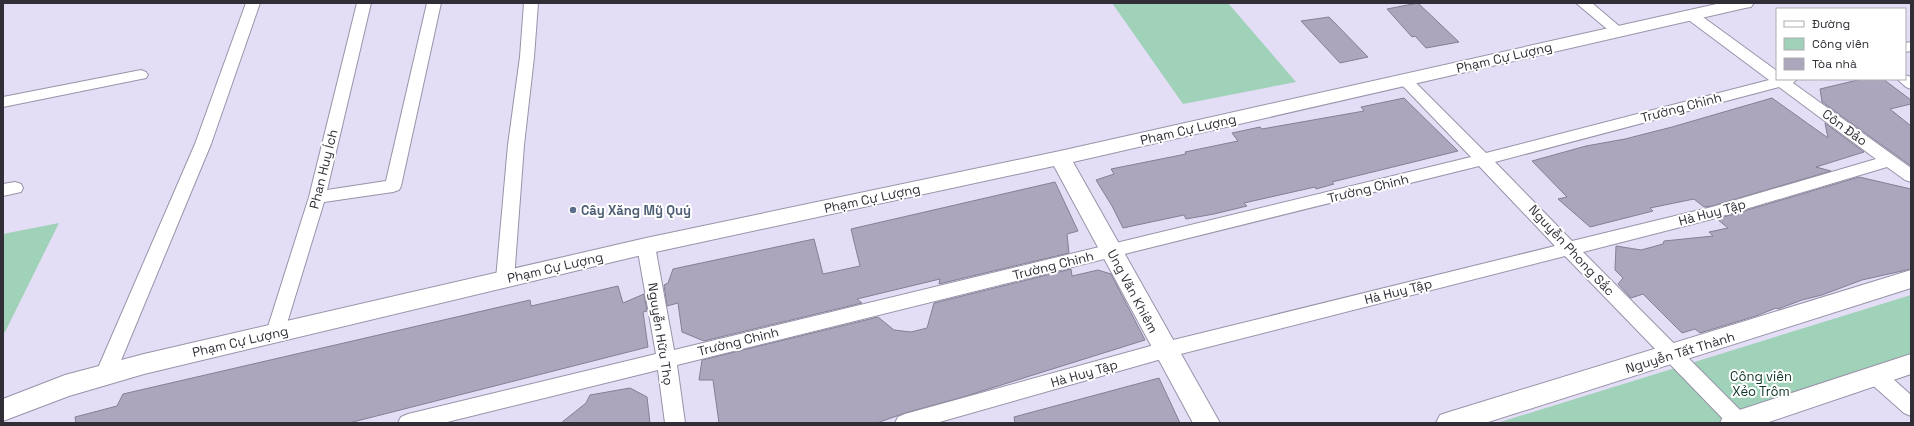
<svg xmlns="http://www.w3.org/2000/svg" width="1914" height="426" viewBox="0 0 1914 426" font-family="'Space Grotesk',sans-serif">
<rect width="100%" height="100%" fill="#e4ddf6"/>
<!-- green -->
<path fill="#9fd2b8" d="M1112,3H1228L1296,82L1183,104Z
M59,223L5,332L3,333V234Z
M1911,295V375L1767,423H1497Z"/>
<!-- building -->
<path fill="#aca6bd" stroke="#857f95" d="M1418,3L1459,42L1426,48L1415,36L1412,37L1387,9Z
M1329,17L1332,20L1368,57L1340,63L1301,21Z
M1862,79H1883L1911,100V104L1890,109L1911,126V166L1822,102L1820,89Z
M1404,98L1458,151L1332,182L1334,184L1316,189L1315,187L1244,203L1247,206L1214,214L1186,219L1184,215L1123,228L1112,206L1096,180L1114,174L1111,169L1186,154L1185,152L1238,141L1232,133L1260,127L1262,129L1364,111L1361,107Z
M1772,98L1828,138L1825,123L1864,152L1816,167L1831,171L1712,206L1704,207L1694,199L1650,208L1653,211L1590,227L1558,199L1567,197L1532,161L1586,146L1625,139L1672,127Z
M1859,177L1911,189V269L1862,280L1822,295L1802,300L1778,309L1776,308L1756,316L1700,333L1695,329L1682,333L1643,294L1631,298L1618,284L1623,278L1615,270L1616,246L1641,250L1663,244L1664,241L1713,236L1709,232L1728,228L1717,219Z
M1055,182L1078,231L1067,234L1069,253L939,284L940,279L857,299L862,303L704,341L682,332L678,303L667,306L664,285L668,283L673,269L814,239L823,274L860,266L851,229Z
M1071,269L1072,276L1098,270L1111,274L1145,340L963,397L905,413L877,423H719L713,380H699L702,360L878,317L894,330L911,332L927,328L934,303Z
M618,286L623,303L644,294L647,311L643,312L648,347L349,423H76L75,417L117,406L123,394L530,300L531,306Z
M1159,378L1180,423H1015L1014,417Z
M630,388L647,397L650,423H561L586,403L590,395Z"/>
<g fill="none" stroke-linecap="round" stroke-linejoin="round">
<defs>
<path id="street" d="M246,3H260L211,144L115,375L112,381L105,383L98,381L95,375L195,144Z
M357,3H371L327,190L386,181L427,3H441L401,186L399,190L393,192L324,202L284,333L282,338L275,341L268,338L266,333L309,197Z
M524,3H538L534,57L524,145L514,279L511,284L505,286L499,284L496,279L508,145L520,57Z
M1576,3H1592L1625,31L1623,34H1613Z
M1691,11L1696,12L1777,71V79H1797L1793,83L1911,168V182L1905,180L1887,167L1712,219L1583,252L1745,415L1748,421L1747,423H1727L1565,256L1165,358L936,423H895L898,417L905,414L1165,342L1555,246L1479,166L677,365L685,423H665L658,370L443,423H398L401,417L408,414L656,354L637,246L640,241L646,240L652,241L655,246L674,350L1471,157L1400,83L1398,80L1400,77L1405,75L1410,77L1486,153L1769,80L1686,18L1684,15L1686,12ZM1779,87L1876,159L1712,207L1572,241L1495,162Z
M1911,42V51L1905,52V43Z
M141,70L146,72L148,75L146,78L3,107V97Z
M1905,75L1911,77V89L1906,87L1897,79H1905Z
M15,182L21,184L23,188L21,192L3,196V184Z
M1876,368L1883,370L1911,395V416L1904,413L1869,382L1866,376L1869,370Z"/>
<path id="secondary" d="M1721,3H1754L1751,7L1745,8L1073,162L1220,423H1193L1054,166L646,254L144,374L69,396L3,421V399L65,375L144,354L646,238L1060,151Z
M1911,270V288L1485,423H1436L1440,415L1449,412Z
M1911,354V374L1766,423H1720L1724,415Z"/>
</defs>
<!-- street casing -->
<use href="#street" stroke="#9993a9" stroke-width="2"/>
<!-- secondary casing -->
<use href="#secondary" stroke="#9993a9" stroke-width="2"/>
<!-- street -->
<use href="#street" fill="#fff" fill-rule="evenodd"/>
<!-- secondary -->
<use href="#secondary" fill="#fff" fill-rule="evenodd"/>
</g>
<!-- markers -->
<circle fill="#5c6f8a" stroke="#fff" stroke-width="1.5" cx="573" cy="210" r="4"/>
<g text-anchor="middle" stroke-width="4" stroke-linejoin="round" paint-order="stroke">
<!-- street labels -->
<g font-size="13" fill="#312e37" stroke="#fff">
<text transform="translate(1504 57) rotate(-13)" y="5">Phạm Cự Lượng</text>
<text transform="translate(1681 107) rotate(-15)" y="5">Trường Chinh</text>
<text transform="translate(1845 127) rotate(36)" y="5">Côn Đảo</text>
<text transform="translate(1188 129) rotate(-13)" y="5">Phạm Cự Lượng</text>
<text transform="translate(323 169) rotate(-76)" y="5">Phan Huy Ích</text>
<text transform="translate(1368 188) rotate(-14)" y="5">Trường Chinh</text>
<text transform="translate(872 198) rotate(-12)" y="5">Phạm Cự Lượng</text>
<text transform="translate(1712 212) rotate(-15)" y="5">Hà Huy Tập</text>
<text transform="translate(1572 250) rotate(47)" y="5">Nguyễn Phong Sắc</text>
<text transform="translate(1053 265) rotate(-14)" y="5">Trường Chinh</text>
<text transform="translate(555 267) rotate(-13)" y="5">Phạm Cự Lượng</text>
<text transform="translate(1133 291) rotate(62)" y="5">Ung Văn Khiêm</text>
<text transform="translate(1398 291) rotate(-14)" y="5">Hà Huy Tập</text>
<text transform="translate(661 334) rotate(81)" y="5">Nguyễn Hữu Thọ</text>
<text transform="translate(240 341) rotate(-13)" y="5">Phạm Cự Lượng</text>
<text transform="translate(738 341) rotate(-14)" y="5">Trường Chinh</text>
<text transform="translate(1680 352) rotate(-17)" y="5">Nguyễn Tất Thành</text>
<text transform="translate(1084 373) rotate(-16)" y="5">Hà Huy Tập</text>
</g>
<!-- service labels -->
<g font-size="13" font-weight="bold" fill="#4e5e75" stroke="#fff" text-anchor="start">
<text x="581" y="215">Cây Xăng Mỹ Quý</text>
</g>
<!-- park labels -->
<g font-size="13" fill="#0c3323" stroke="#fff">
<text x="1761" y="381">Công viên<tspan x="1761" dy="15">Xẻo Trôm</tspan></text>
</g>
</g>
<!-- border -->
<rect width="1914" height="426" fill="none" stroke="#312e37" stroke-width="8"/>
<!-- legend -->
<rect x="1776" y="8" width="130" height="72" fill="#ffffff" stroke="#adabaf"/>
<rect x="1784" y="21" width="20" height="6" fill="#ffffff" stroke="#adabaf"/>
<text x="1812" y="28" font-size="12" fill="#312e37">Đường</text>
<rect x="1784" y="38" width="20" height="12" fill="#9fd2b8" stroke="#adabaf"/>
<text x="1812" y="48" font-size="12" fill="#312e37">Công viên</text>
<rect x="1784" y="58" width="20" height="12" fill="#aca6bd" stroke="#adabaf"/>
<text x="1812" y="68" font-size="12" fill="#312e37">Tòa nhà</text>
</svg>
